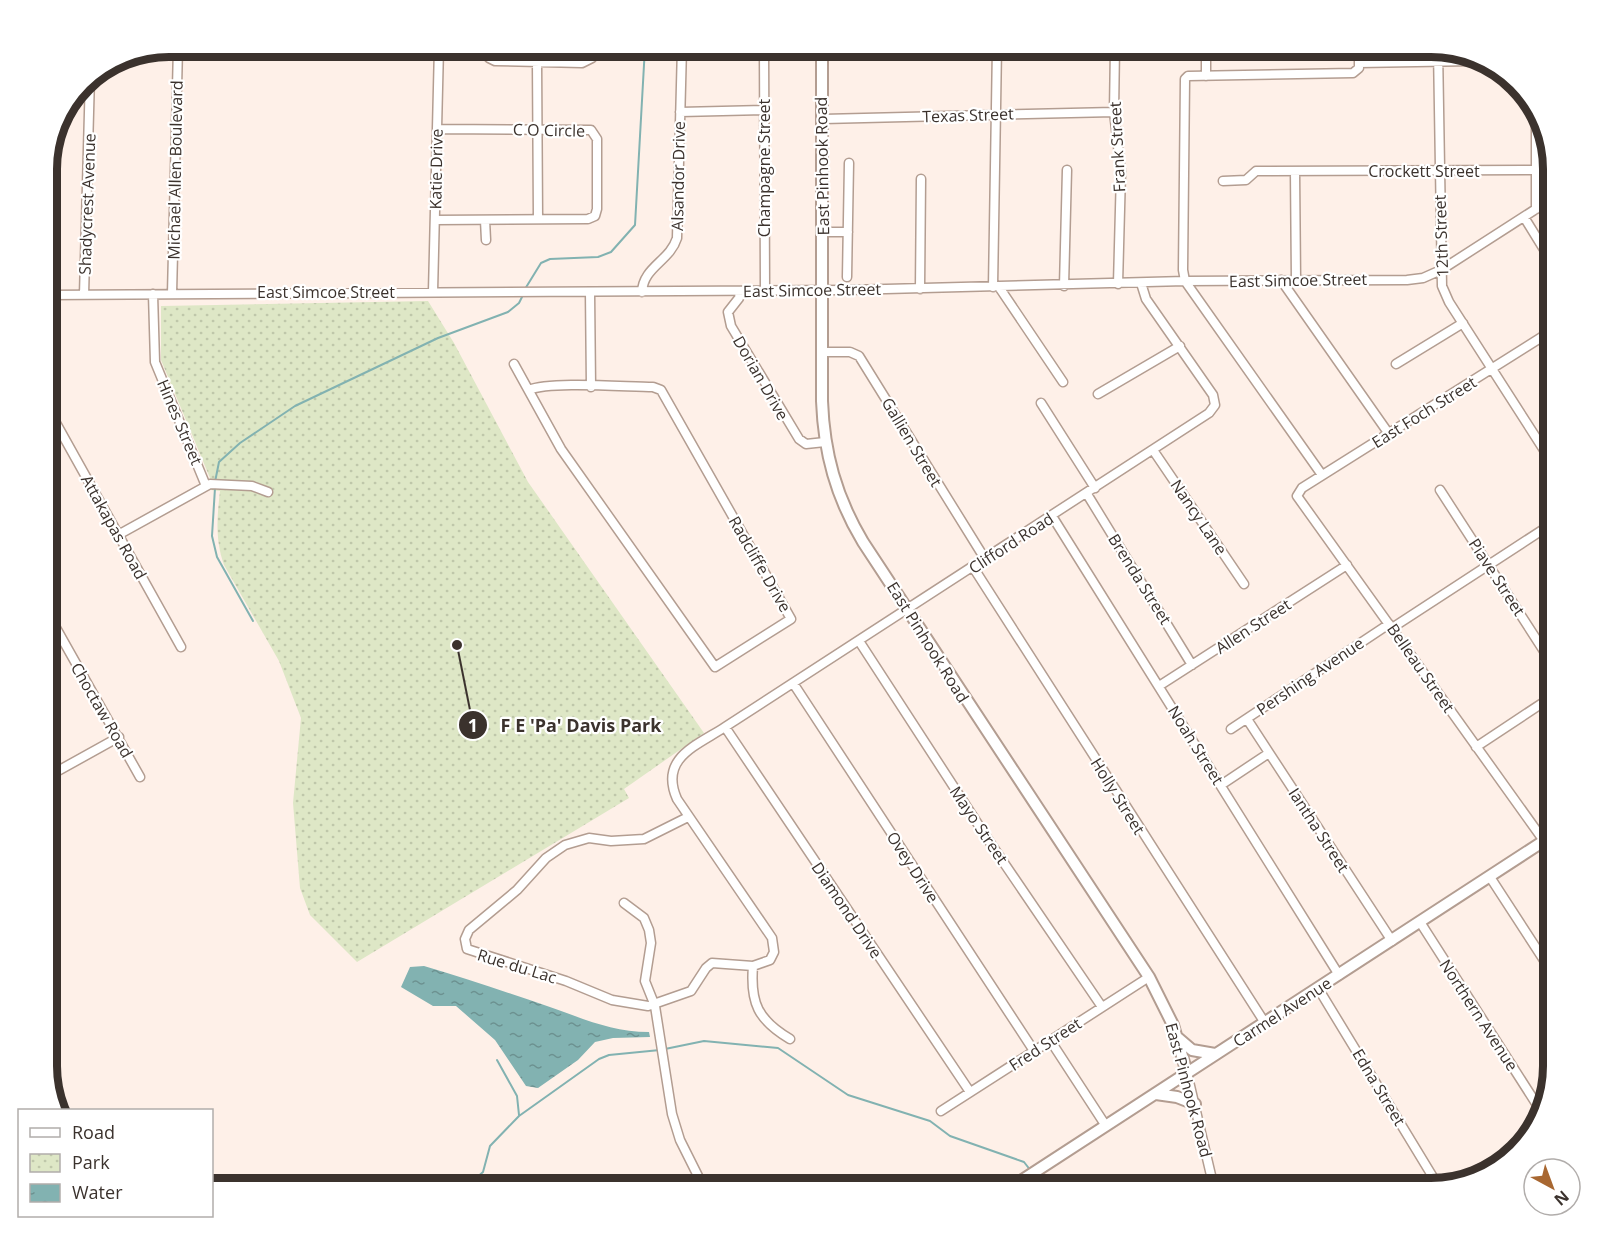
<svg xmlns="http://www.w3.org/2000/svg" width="1600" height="1235" viewBox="0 0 1600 1235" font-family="'Open Sans',sans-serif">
<defs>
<pattern id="park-dots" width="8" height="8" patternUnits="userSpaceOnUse" patternTransform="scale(1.5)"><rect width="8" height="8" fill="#dee7c6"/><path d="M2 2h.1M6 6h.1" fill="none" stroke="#bfc7aa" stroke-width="1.8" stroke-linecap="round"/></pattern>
<pattern id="water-ripples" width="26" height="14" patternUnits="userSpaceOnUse" patternTransform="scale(1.5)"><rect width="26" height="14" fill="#82b2b1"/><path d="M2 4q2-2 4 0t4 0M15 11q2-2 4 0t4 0" fill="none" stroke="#6c9190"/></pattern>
</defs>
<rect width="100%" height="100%" fill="#fef0e8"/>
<!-- park -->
<path fill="url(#park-dots)" d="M428,301L454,343L528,482L704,733L624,789L629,798L357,962L310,915L300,888L293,803L301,718L279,661L224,565C215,539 217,517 220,491L211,490L210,478L161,360V306Z"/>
<!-- water -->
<path fill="url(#water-ripples)" d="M424,966C465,978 506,992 547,1006C582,1018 611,1032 649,1032L650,1037L613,1038L595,1042L578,1060L538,1088L526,1086L495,1040L456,1006H433L401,987L410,967Z"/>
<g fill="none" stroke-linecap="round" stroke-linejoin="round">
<!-- stream -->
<path stroke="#82b2b1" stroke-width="2" d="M525,289L541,263L550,259L598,257L611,252L635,225L645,47
M215,482L219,462L240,443L295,406L438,338L508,312L519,303L523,295
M215,488L212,536L217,557L253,621
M665,1049L704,1041L778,1048L848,1095L930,1121L950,1136L1024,1162L1031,1171
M497,1060L517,1096L519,1115
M1034,1176L1042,1188
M465,1188L483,1172L490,1146L519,1116L599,1059L609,1055L660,1050"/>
<defs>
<path id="minor" d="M485,47L489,58L495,61L582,63L592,58L598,47
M764,47L765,290
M1115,47L1114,112L1121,172L1118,284
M1438,49L1442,286L1449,302L1553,464
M537,61L538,219
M1359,63L1473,61
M1206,76V47
M1536,109V209
M680,112L765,110
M823,119L1114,112
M1295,171L1296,280
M1223,181L1246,180L1256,171L1553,170
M1524,217L1553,264
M435,220L588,219L595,216L597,209V139L591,130L437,129
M485,220L486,240
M823,232H848
M847,277L849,163
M1281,280L1389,434
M1064,286L1067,170
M993,287L997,47
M999,287L1063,382
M920,289L921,179
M740,291L739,298L728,312L731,326L799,439L806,444L825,442
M433,292L439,47
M590,292L591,387
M642,292C643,267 670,261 677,238L682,47
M153,294L155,362L206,486
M172,294L178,47
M47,295L848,290L1185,281L1407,280L1423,278L1441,270L1553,198
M84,295L90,76
M823,352H850L859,356L985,559
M514,364L561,449L715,667L791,619L661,390L653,387C627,387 550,381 529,390
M1396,364L1463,323
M1098,394L1180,346
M1041,403L1095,488
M47,407L181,647
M1153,450L1244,584
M1322,475L1185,281L1183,270L1185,79L1188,76L1353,73L1359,68V47
M1440,490L1553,665
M1087,494L1192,665
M1052,516L1339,975
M118,535L210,484L252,486L268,492
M973,567L1265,1023
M47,612L140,777
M1392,628L1553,523
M859,641L987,838L1102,1007
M793,683L1034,1051
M1159,686L1347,565
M1247,719L1392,941
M725,727L970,1092
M1231,729L1389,624
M1476,747L1553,696
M47,777L119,737
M1221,785L1269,753
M688,817L644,839L611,841L589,838L565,845L546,858L517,890L469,930L465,939L467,949L566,981L612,1000L648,1006L691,991L706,968L712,963L753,966L770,960L774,952L772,938L677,799C659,758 696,746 725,727L1209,413L1215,405L1213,395L1146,299L1141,283
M1544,841L1297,496L1302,488L1553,330
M1490,877L1553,974
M624,903L644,918L649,930L651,943L645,981L655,1006L672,1114L680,1140L704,1188
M1420,922L1539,1108
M753,966C750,1003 758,1020 790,1039
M1318,988L1439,1187
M1050,1040L1106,1126
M1187,1073L1214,1188
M941,1111L1149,977"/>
<path id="major" d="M822,47V401C824,453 836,497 863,542L1149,977L1173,1025L1187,1073
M1178,1038L1192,1050L1215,1054
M1156,1094L1177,1097L1195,1104
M1010,1188L1553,835"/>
</defs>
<!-- minor casing -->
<use href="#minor" stroke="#b39d91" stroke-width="11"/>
<!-- major casing -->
<use href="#major" stroke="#b39d91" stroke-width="14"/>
<!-- minor -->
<use href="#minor" stroke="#fff" stroke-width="8"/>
<!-- major -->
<use href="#major" stroke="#fff" stroke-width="10"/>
</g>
<g text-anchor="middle" stroke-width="4.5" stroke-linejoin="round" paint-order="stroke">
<!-- street labels -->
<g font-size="16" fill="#3b322d" stroke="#fff">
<text transform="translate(968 115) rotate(-2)" y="6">Texas Street</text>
<text transform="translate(549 130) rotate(1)" y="6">C O Circle</text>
<text transform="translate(1117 147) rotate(-93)" y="6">Frank Street</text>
<text transform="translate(822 166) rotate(-91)" y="6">East Pinhook Road</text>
<text transform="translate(764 168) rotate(-90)" y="6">Champagne Street</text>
<text transform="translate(436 169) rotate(-89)" y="6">Katie Drive</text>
<text transform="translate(175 170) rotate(-89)" y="6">Michael Allen Boulevard</text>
<text x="1424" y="177">Crockett Street</text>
<text transform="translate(678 176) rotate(-89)" y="6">Alsandor Drive</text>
<text transform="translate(87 204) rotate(-88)" y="6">Shadycrest Avenue</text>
<text transform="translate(1441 236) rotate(-92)" y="6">12th Street</text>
<text transform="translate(1298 280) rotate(-1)" y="6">East Simcoe Street</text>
<text transform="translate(812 290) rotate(-1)" y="6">East Simcoe Street</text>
<text x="326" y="298">East Simcoe Street</text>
<text transform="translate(761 378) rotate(60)" y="6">Dorian Drive</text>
<text transform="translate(1424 412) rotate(-32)" y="6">East Foch Street</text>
<text transform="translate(180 422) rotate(67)" y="6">Hines Street</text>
<text transform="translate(912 442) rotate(59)" y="6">Gallien Street</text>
<text transform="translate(1199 517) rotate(56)" y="6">Nancy Lane</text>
<text transform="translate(114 527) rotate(61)" y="6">Attakapas Road</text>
<text transform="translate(1011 543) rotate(-33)" y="6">Clifford Road</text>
<text transform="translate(760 564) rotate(60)" y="6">Radcliffe Drive</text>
<text transform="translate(1497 577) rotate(57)" y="6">Piave Street</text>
<text transform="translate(1140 579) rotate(58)" y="6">Brenda Street</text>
<text transform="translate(1253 626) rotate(-33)" y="6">Allen Street</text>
<text transform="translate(928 642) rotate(58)" y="6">East Pinhook Road</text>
<text transform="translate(1421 668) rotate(55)" y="6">Belleau Street</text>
<text transform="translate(1310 676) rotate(-34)" y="6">Pershing Avenue</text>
<text transform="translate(102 710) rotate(60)" y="6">Choctaw Road</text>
<text transform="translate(1196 745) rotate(58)" y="6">Noah Street</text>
<text transform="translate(1118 796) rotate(58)" y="6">Holly Street</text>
<text transform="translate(979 825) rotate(56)" y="6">Mayo Street</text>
<text transform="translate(1319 830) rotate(57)" y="6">Iantha Street</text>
<text transform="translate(913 867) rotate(57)" y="6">Ovey Drive</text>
<text transform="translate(847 910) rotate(56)" y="6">Diamond Drive</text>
<text transform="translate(517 966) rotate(17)" y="6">Rue du Lac</text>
<text transform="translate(1282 1012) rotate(-33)" y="6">Carmel Avenue</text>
<text transform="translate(1479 1015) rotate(57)" y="6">Northern Avenue</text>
<text transform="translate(1045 1044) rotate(-33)" y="6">Fred Street</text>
<text transform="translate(1379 1087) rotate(59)" y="6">Edna Street</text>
<text transform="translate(1189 1090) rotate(75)" y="6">East Pinhook Road</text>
</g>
</g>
<!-- crop -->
<path d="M0 0H1600V1235H0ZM169 57H1431A112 112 0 0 1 1543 169V1066A112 112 0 0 1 1431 1178H169A112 112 0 0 1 57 1066V169A112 112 0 0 1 169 57Z" fill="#fff" fill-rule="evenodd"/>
<path fill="none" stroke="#3b322d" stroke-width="8" d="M169 57H1431A112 112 0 0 1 1543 169V1066A112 112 0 0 1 1431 1178H169A112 112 0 0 1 57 1066V169A112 112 0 0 1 169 57Z"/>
<!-- callouts -->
<path fill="none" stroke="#3b322d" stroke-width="2" d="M457 645L473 725"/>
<g fill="#3b322d" stroke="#fff" stroke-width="2">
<circle cx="457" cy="645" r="6"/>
<circle cx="473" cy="725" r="15"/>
</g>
<g font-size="18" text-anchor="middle" font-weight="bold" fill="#fff">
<text x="473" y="732">1</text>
</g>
<g font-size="18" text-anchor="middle" font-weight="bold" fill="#3b322d" stroke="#fff" stroke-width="4.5" stroke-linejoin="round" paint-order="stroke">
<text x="581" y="732">F E 'Pa' Davis Park</text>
</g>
<!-- legend -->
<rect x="18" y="1109" width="195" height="108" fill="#ffffff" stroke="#b1adab" stroke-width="1.5"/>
<rect x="30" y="1128" width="30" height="9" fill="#ffffff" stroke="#b1adab" stroke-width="1.5"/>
<text x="72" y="1139" font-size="18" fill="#3b322d">Road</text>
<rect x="30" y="1154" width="30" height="18" fill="url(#park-dots)" stroke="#b1adab" stroke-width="1.5"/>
<text x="72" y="1169" font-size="18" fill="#3b322d">Park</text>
<rect x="30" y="1184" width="30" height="18" fill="url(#water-ripples)" stroke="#b1adab" stroke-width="1.5"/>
<text x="72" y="1199" font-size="18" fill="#3b322d">Water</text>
<!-- north arrow -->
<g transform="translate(1552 1187) rotate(139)"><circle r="28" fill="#ffffff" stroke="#b1adab" stroke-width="1.5"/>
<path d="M0-4.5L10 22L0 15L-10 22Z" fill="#a86731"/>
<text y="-9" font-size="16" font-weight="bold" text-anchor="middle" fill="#3b322d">N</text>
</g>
</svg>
